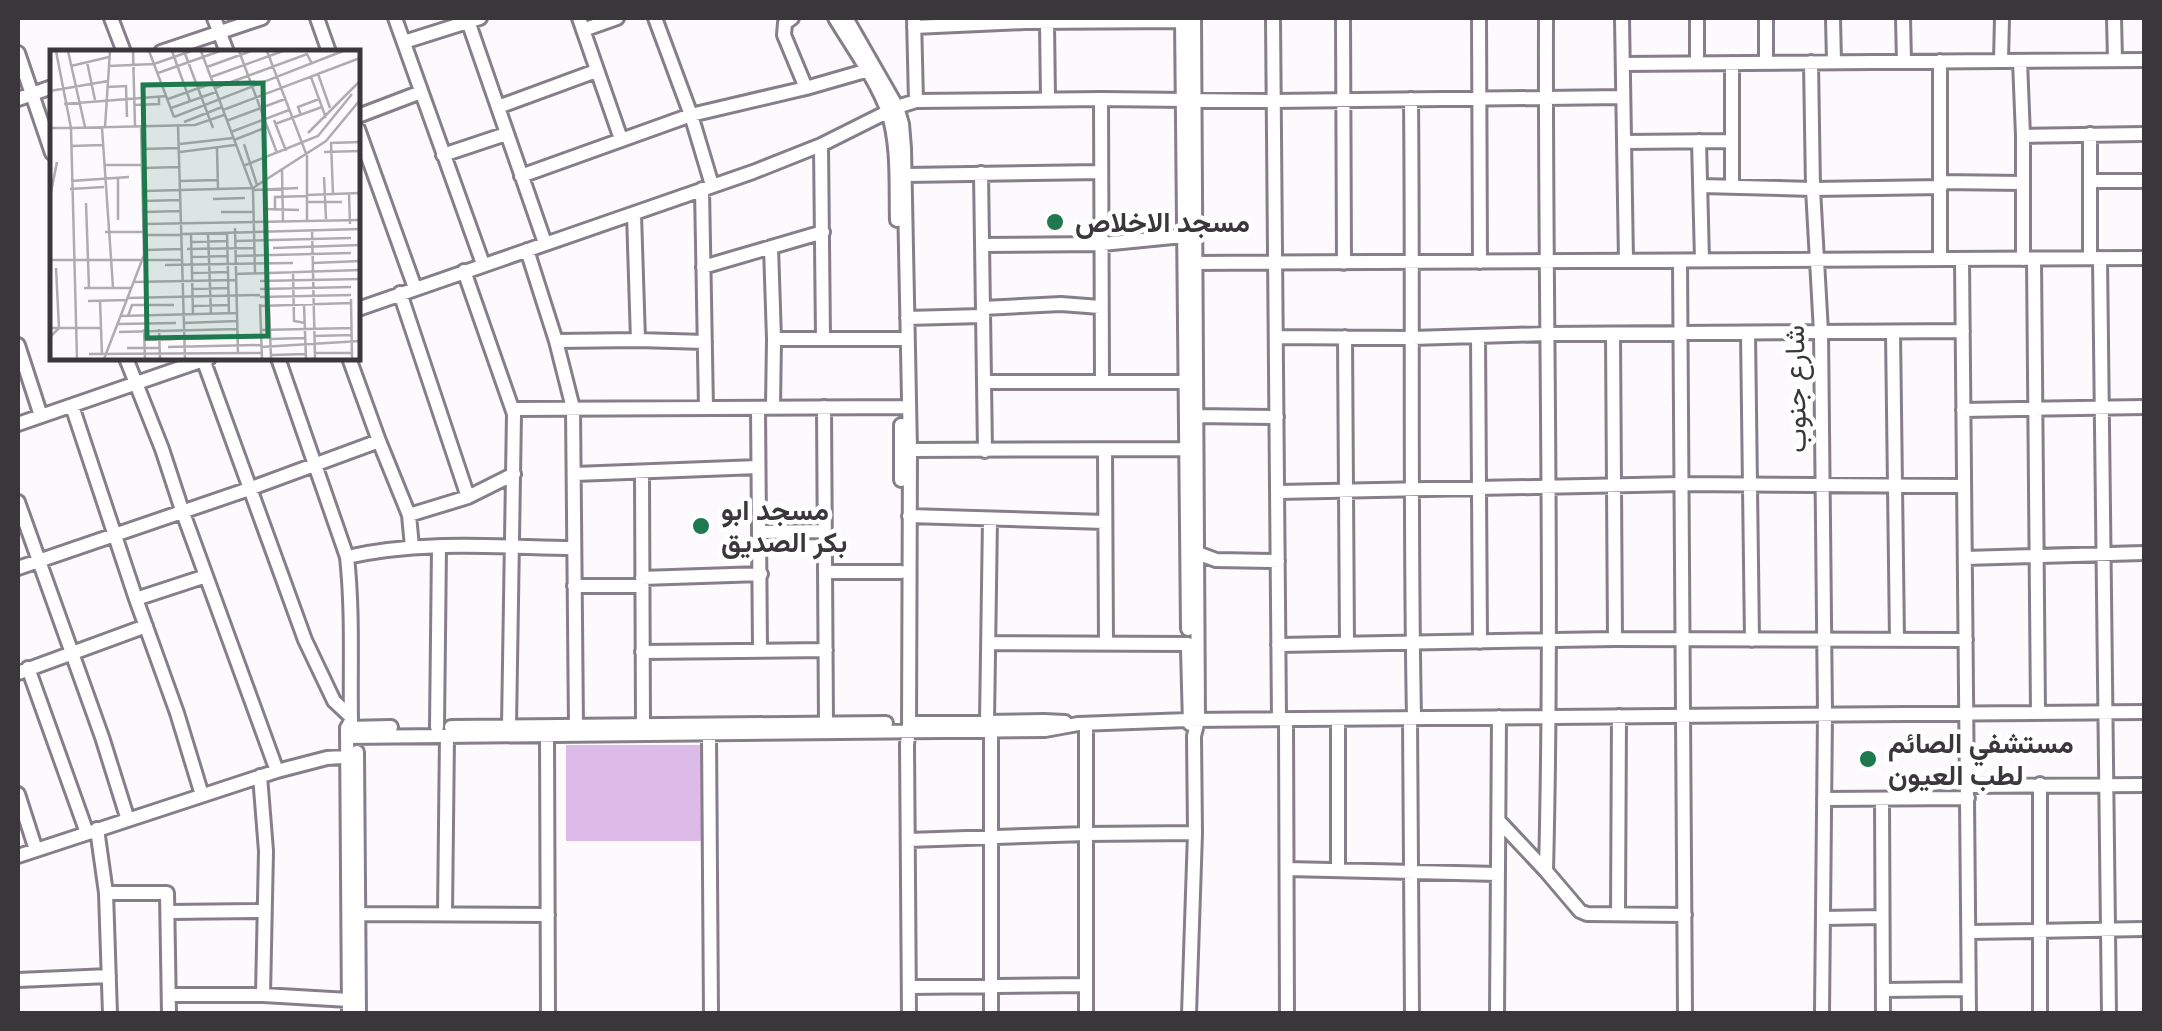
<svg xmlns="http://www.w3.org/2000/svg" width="2162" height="1031" viewBox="0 0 2162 1031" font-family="'Roboto Condensed',Vazirmatn,sans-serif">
<rect width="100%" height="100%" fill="#fdfafe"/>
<!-- green -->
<path fill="#dcbbe8" d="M566,745H702V841H566Z"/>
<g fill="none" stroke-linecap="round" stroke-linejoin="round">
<defs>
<path id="minor" d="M111,18L124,52
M214,18L227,52
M317,18L329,52
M395,18L483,264
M579,18L621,139
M655,18L691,115L712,185
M792,18L785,23L784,35L806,88
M835,18C853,48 876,79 888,112C899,146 896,186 897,220
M846,18L897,107L902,124L904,148L910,450L909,731L907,744L909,1014
M914,18L916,101
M1182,18L1188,629
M1273,18L1279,719
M1343,18L1344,263
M1479,18L1480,262
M1546,18C1545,302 1553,587 1546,871
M1622,18L1626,261
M1697,18V63
M1766,18V63
M1833,18L1834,62
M1903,18L1904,62
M2114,18L2115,60
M468,21L545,243
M1047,23L1048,99
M914,27L1025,22L1182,21
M583,30L617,18
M404,42L480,18
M161,52L262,18
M18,53L52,153
M1940,61V259
M2001,61L2002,18
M2020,61L2023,136V259
M1811,62L1813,189L1821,332L1825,714L1822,1014
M1732,63V187
M1623,64L2144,60
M18,99L52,87
M1101,99L1102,382
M1411,99C1413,305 1410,512 1414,718
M498,107L596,71
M358,116L421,92
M358,129L415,288
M2090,134V258
M2023,136L2144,134
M1699,141L1702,260
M1625,142L1730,141
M821,145L823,339
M443,155L506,134
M981,173L985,451
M906,175L1101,172
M521,176L691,115L806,88L872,69
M2091,181H2144
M1941,182L2023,183
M1701,186L1813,189L1941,187
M702,189L706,408
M634,214L638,340
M982,245L1102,244L1183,236
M771,247L774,339L773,407
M527,250L556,341L573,408L576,726
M2100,258L2109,1014
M1962,259L1969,1014
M2034,259L2038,713
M1680,261L1685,1014
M1194,263L2144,258
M703,267L823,232
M464,271L514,414L509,726
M400,293L468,497
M983,308L1061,304L1100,307
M358,309L753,172L821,145L897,107L916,101L1101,99L1274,101L1623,97
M907,318L982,316
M1893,332L1897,640
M1748,333L1752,640
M1613,334L1615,639
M1478,336L1480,642
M1276,337L1412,338L1546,334L1963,331
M1345,337L1347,644
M774,339H900
M556,341L638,340L705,342
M18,345L41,416
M126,358L162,449L182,510L277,771
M278,358L347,557C353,612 350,666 351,721L347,728L349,1014
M349,358L379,441L409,515L412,547
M203,359L305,640L334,701L351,717
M985,382H1185
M72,406L136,599L177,713L202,795
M824,407L826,724
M758,408L760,650
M513,409L909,407
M1963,410L2144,407
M1195,416L1277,417
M18,424L209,358
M901,425V480
M910,450L1186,449
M1105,450L1106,644
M642,473L643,725
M575,474L758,467
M1278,492L1682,484L1964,486
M18,502L102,737L128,820
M409,515L468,497L514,474
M909,516L1105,522
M760,532L825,531
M1197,553L1216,560L1278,561
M347,557C421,540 498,547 574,548
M1965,558L2144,553
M18,568L249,489L379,441
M826,572H901
M642,578L761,574
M574,586H642
M136,599L206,576
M989,643L1188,644
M1278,645L1615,639L1966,640
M1188,649L1190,724
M642,652L826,650
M28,668L87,833
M18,673L146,626
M1410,718L1412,1014
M1286,719L1287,1014
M1338,719V870
M987,721L990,519
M916,723L1044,721L1065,722
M437,727L439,547
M451,727L886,723
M347,728L391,727
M709,734L711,1014
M547,735L548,1014
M347,737L1045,730L1078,724L1188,720L2144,712
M357,752L359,1014
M260,776L266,851L263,995
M2040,784V1014
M1967,786L2144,785
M18,794L36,850
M1824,799L1968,798
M1882,799L1883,1014
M1499,821L1546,871L1580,911L1587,914L1685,915
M97,829L106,893L110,1014
M908,840L1086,834L1195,833
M18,856L277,771L327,758L357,756
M1287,869L1498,874
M106,893H167L169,1014
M169,912L263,911
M359,914L548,915
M445,914L447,736
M1618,914L1619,716
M1823,918L1882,917
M1969,932L2144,929
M18,980L109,976
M909,987L1086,985
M1883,990L1968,989
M169,995H263L349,1000
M991,1014V730
M1086,1014V724
M1189,1014L1195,833L1194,736L1198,720L1194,18
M1497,1014L1499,717"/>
</defs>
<!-- minor casing -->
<use href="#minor" stroke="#867f89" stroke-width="18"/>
<!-- minor -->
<use href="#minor" stroke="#fff" stroke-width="12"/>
</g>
<!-- markers -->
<g fill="#1e794e" stroke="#fff" stroke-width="4">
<circle cx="1055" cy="222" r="10"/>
<circle cx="701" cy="526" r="10"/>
<circle cx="1868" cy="759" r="10"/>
</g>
<g text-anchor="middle" stroke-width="9" stroke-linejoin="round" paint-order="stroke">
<!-- poi labels -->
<g font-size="28" font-weight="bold" fill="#3a373b" stroke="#fff" text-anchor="start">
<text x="1075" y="232">مسجد الاخلاص</text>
<text x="721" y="520">مسجد ابو<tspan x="721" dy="32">بكر الصديق</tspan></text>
<text x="1888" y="753">مستشفي الصائم<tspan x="1888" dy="32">لطب العيون</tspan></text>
</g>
<!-- street labels -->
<g font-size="28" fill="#3a373b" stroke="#fff">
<text transform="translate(1795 389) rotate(-91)" y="10">شارع جنوب</text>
</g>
</g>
<!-- overview -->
<g transform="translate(50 50)">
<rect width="310" height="310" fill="#fdfafe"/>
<path fill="none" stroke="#afacb0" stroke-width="2.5" d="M6,1L21,78L145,75L174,65M18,1L35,77M83,1L85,76M99,1L124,67M122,1L140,51M134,1L163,78M151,1L203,140L205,223M189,1L227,103M217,1L257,106V171M37,12L45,50M21,16L59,7M59,16L104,14L141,1M157,17L201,1M108,23L170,1M268,24L280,58M161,27L233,1M261,27L276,68M57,37L76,36L77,67M165,38L257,4L262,14M0,41L58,31M118,49L163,33M14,54L117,46M84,55L109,54V47M121,58L166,42M173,60L310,8M251,65L248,57L269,49M124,67L293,1M224,70L236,101M176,71L235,49M134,72L172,57M225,74L272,57M128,75L135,309M55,77L60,1M0,78H21L27,309M52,78L63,237M181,82L239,60M258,83L310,31M184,90L217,77M280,93L310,92M281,93L283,144M130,94L183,88M194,94L207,135M21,96L53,95M167,98L168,140M93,99L129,98M130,102L185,95M274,102L310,101M55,115H93M193,116L268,86L302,44M93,118L129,117M232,120L233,171M68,127V170M274,127L276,169M21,131L79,127M130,131L168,130M20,139L54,137M203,140L248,138M94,141L203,138L276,91L310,50M299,144L300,174M257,145L310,143M0,147L7,112M163,149L195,148M94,151L130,150M258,152H292M36,153L39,238M213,159L249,160M225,160V147L258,146M94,162L131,161M171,162H204M94,174L310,170M185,178L188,304M262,179L265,309M55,182H93M158,183L161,264M177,183L179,263M132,184L310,179M141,184L143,264M94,185H132M185,191L301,188M141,192L177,191M223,198L310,195M137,199L205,198M95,200L132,199M186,206L301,203M141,207L177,206M0,210H133M263,213L310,211M115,215L243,213M243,221L244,271L255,273M142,223L178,222M186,224L310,220M210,231L310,229M83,232L186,230M34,238H81M142,239L178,238M210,239L301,237M210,247L301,245M77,248L210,245M301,249L302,309M38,251L76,250M50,251L52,305M210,254L212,309M219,255L221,309M254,255L256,309M142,256L179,255M210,256L301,253M71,266L187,263M78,266L82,255H124M134,273L187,271M68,274L126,273M0,278H50M94,279L95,309M109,279L110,309M211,280L302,278M69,282L188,279M264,286L302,285M0,287L9,278L6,218M135,289L188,287M220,289L255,288M95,290L126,289M118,297L211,295M211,297L310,291M77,298H109M265,303H302M39,304L211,303M221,305L256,304M54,309L94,205L91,76"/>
<path fill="#1e794e" fill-opacity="0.15" stroke="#1e794e" stroke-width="5" d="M213,33L218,286L97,288L93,35Z"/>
<rect width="310" height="310" fill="none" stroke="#3a373b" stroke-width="5"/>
</g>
<!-- border -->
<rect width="2162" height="1031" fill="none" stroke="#3a373b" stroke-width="40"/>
</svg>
